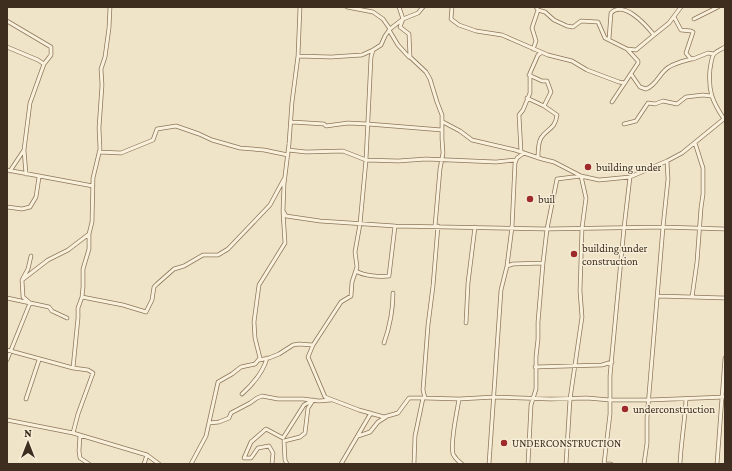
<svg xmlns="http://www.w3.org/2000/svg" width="732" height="471" viewBox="0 0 732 471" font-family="'Crimson Pro',serif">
<rect width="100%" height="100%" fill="#f0e4c8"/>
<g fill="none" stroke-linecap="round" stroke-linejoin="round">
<defs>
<path id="minor" d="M300,7L298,56L292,102L289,144L284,184L283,211L286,216L320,221L395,226L547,229L663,227L725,229
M347,7L373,12L383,19L390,29
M399,7L403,19L400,27L409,34L410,57L426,72L430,79L437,102L442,115V139L443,153L440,169L435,226
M452,7L451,19L459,25L476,31L502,35L548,55L572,61L587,70L619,82L625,83
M536,7L538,10L545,12L554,20L567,26L573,27L581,21L598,22L605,38L627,49L636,50L654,35L669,23L681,7
M674,17L681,30L691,31L693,32L686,53L690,58L693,59L708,53L714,54
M694,19L718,7
M7,21L51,47V55L44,64
M389,30L398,45L409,57
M609,39L611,13C624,0 646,25 654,35
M7,47L38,60L44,64L30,103L24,150L26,174
M533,49L536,41L532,28L538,10
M373,50L371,57L366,160L360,224L355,252L357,267L352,282L351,296L341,302L313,345L308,357L325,397L359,410L384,417L398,413L409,398H425
M298,56L331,57L362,55L373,50L381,45L385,36L390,29L403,19L418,13L423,7
M631,74L640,87L646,89C657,85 659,73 669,67C675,63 684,61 691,59
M529,75L542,81H547L551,92L544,106
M527,98L544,106L557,115C555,130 547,128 541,138C538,143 538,152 538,158
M612,102L638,63V61L627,49
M724,119C712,101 708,91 710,69C711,65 711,58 714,54C717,51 722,49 725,47
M292,122L324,124L326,126L348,123L368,124L442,130
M443,122L460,131L472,140L515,150L542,159L554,162L581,176L599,180L630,177L667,161L682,153L725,118
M624,124L636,121L648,103L655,104L663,101L677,104L686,97L703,95L711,96
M288,150L306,152L343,151L366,160L398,161L426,159L496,162L516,160
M99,152L121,153L153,140L157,129L176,126L199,134L212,140L240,148L264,150L288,155
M521,152L519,115L523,110L530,93V73L538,55L541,53
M7,170L93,186
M10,171L24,150
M7,207L22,209L30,207L36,197L39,177
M438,226L433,286L428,325L423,390L425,398L459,399L495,397L550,399L587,398L610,400H649L725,397
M582,248L604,249
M507,266L513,264L543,263
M356,271C364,276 380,277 389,276L395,226
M23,278L28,269L31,256
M658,296L725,298
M82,297L123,305L146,312L152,300L154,287L157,284L174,269L184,266L203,255H218L228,249L270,205L284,179
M692,297L697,262L701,208L703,194V168L695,143
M7,298L49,307L52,311L67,318
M466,323L468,283L475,227
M384,343C390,326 393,311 393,293
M7,350L73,368L88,370L93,373L78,414L73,433L7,420
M7,360L30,303L23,297L22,280L48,260L68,250L89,234
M259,360L269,358L279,354L293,345L299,344L313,345
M535,367L602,365L612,362
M73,368L78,318V308L82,297L83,287V269L89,249V234L92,222L93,178L100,149L99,128L102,85L101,69L105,57L109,28L110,7
M242,394C253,384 263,373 267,358
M26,399L39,360
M459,399C457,413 450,441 453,454C455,458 458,461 462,464
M209,423L219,422L229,418L231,413L250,403L257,398L262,396L278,399H303L319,401L331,400
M73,433L147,455L144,464
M80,435L79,451L80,458L89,464
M358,436L370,432L378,422L386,417
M147,455L159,464
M191,464L206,436L218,382L232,374L241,367L255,364L260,358L255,338L254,322L259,285L285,243L283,212
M272,464L273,453L269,446L258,448L251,458H244L251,442L266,429L283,438L304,405L313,400
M287,464L285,460L284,441L300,437L305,433L308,408L312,402
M341,464L371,413
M414,464L415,436L423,398
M489,464L501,290L507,266L512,227L515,163L517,158L524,153
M528,464L531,405L536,389V357L538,339V322L543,263L547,229L557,179L581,176L586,198L582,228L580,291L582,317L570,399L566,464
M604,464L610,414V376L624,228L630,177
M604,464H611
M644,464L647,443V418L663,227L668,179L667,161
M680,464C681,442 685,421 686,399
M717,464L725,358"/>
</defs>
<!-- minor casing -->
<use href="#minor" stroke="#8d765c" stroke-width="4.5"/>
<!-- minor -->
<use href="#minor" stroke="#faf1dc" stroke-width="3"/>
</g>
<!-- markers -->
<g fill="#9e2a2b" stroke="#f7eed8" stroke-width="1.5">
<circle cx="588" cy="167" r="4"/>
<circle cx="530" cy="199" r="4"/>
<circle cx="574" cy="254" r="4"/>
<circle cx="625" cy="409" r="4"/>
<circle cx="504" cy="443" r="4"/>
</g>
<g text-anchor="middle" stroke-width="3" stroke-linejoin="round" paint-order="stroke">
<!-- poi labels -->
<g font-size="11" fill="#3d2e20" stroke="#f7eed8" text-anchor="start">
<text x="596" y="171">building under</text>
<text x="538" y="203">buil</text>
<text x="582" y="252">building under<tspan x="582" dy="13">construction</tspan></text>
<text x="633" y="413">underconstruction</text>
<text x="512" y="447">UNDERCONSTRUCTION</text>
</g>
</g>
<!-- border -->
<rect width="732" height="471" fill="none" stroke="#3d2e20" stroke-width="16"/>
<!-- north arrow -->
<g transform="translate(28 443)" stroke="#f7eed8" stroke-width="3" paint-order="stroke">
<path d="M0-3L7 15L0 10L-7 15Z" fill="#3d2e20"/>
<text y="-6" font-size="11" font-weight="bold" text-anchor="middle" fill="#3d2e20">N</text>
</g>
</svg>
